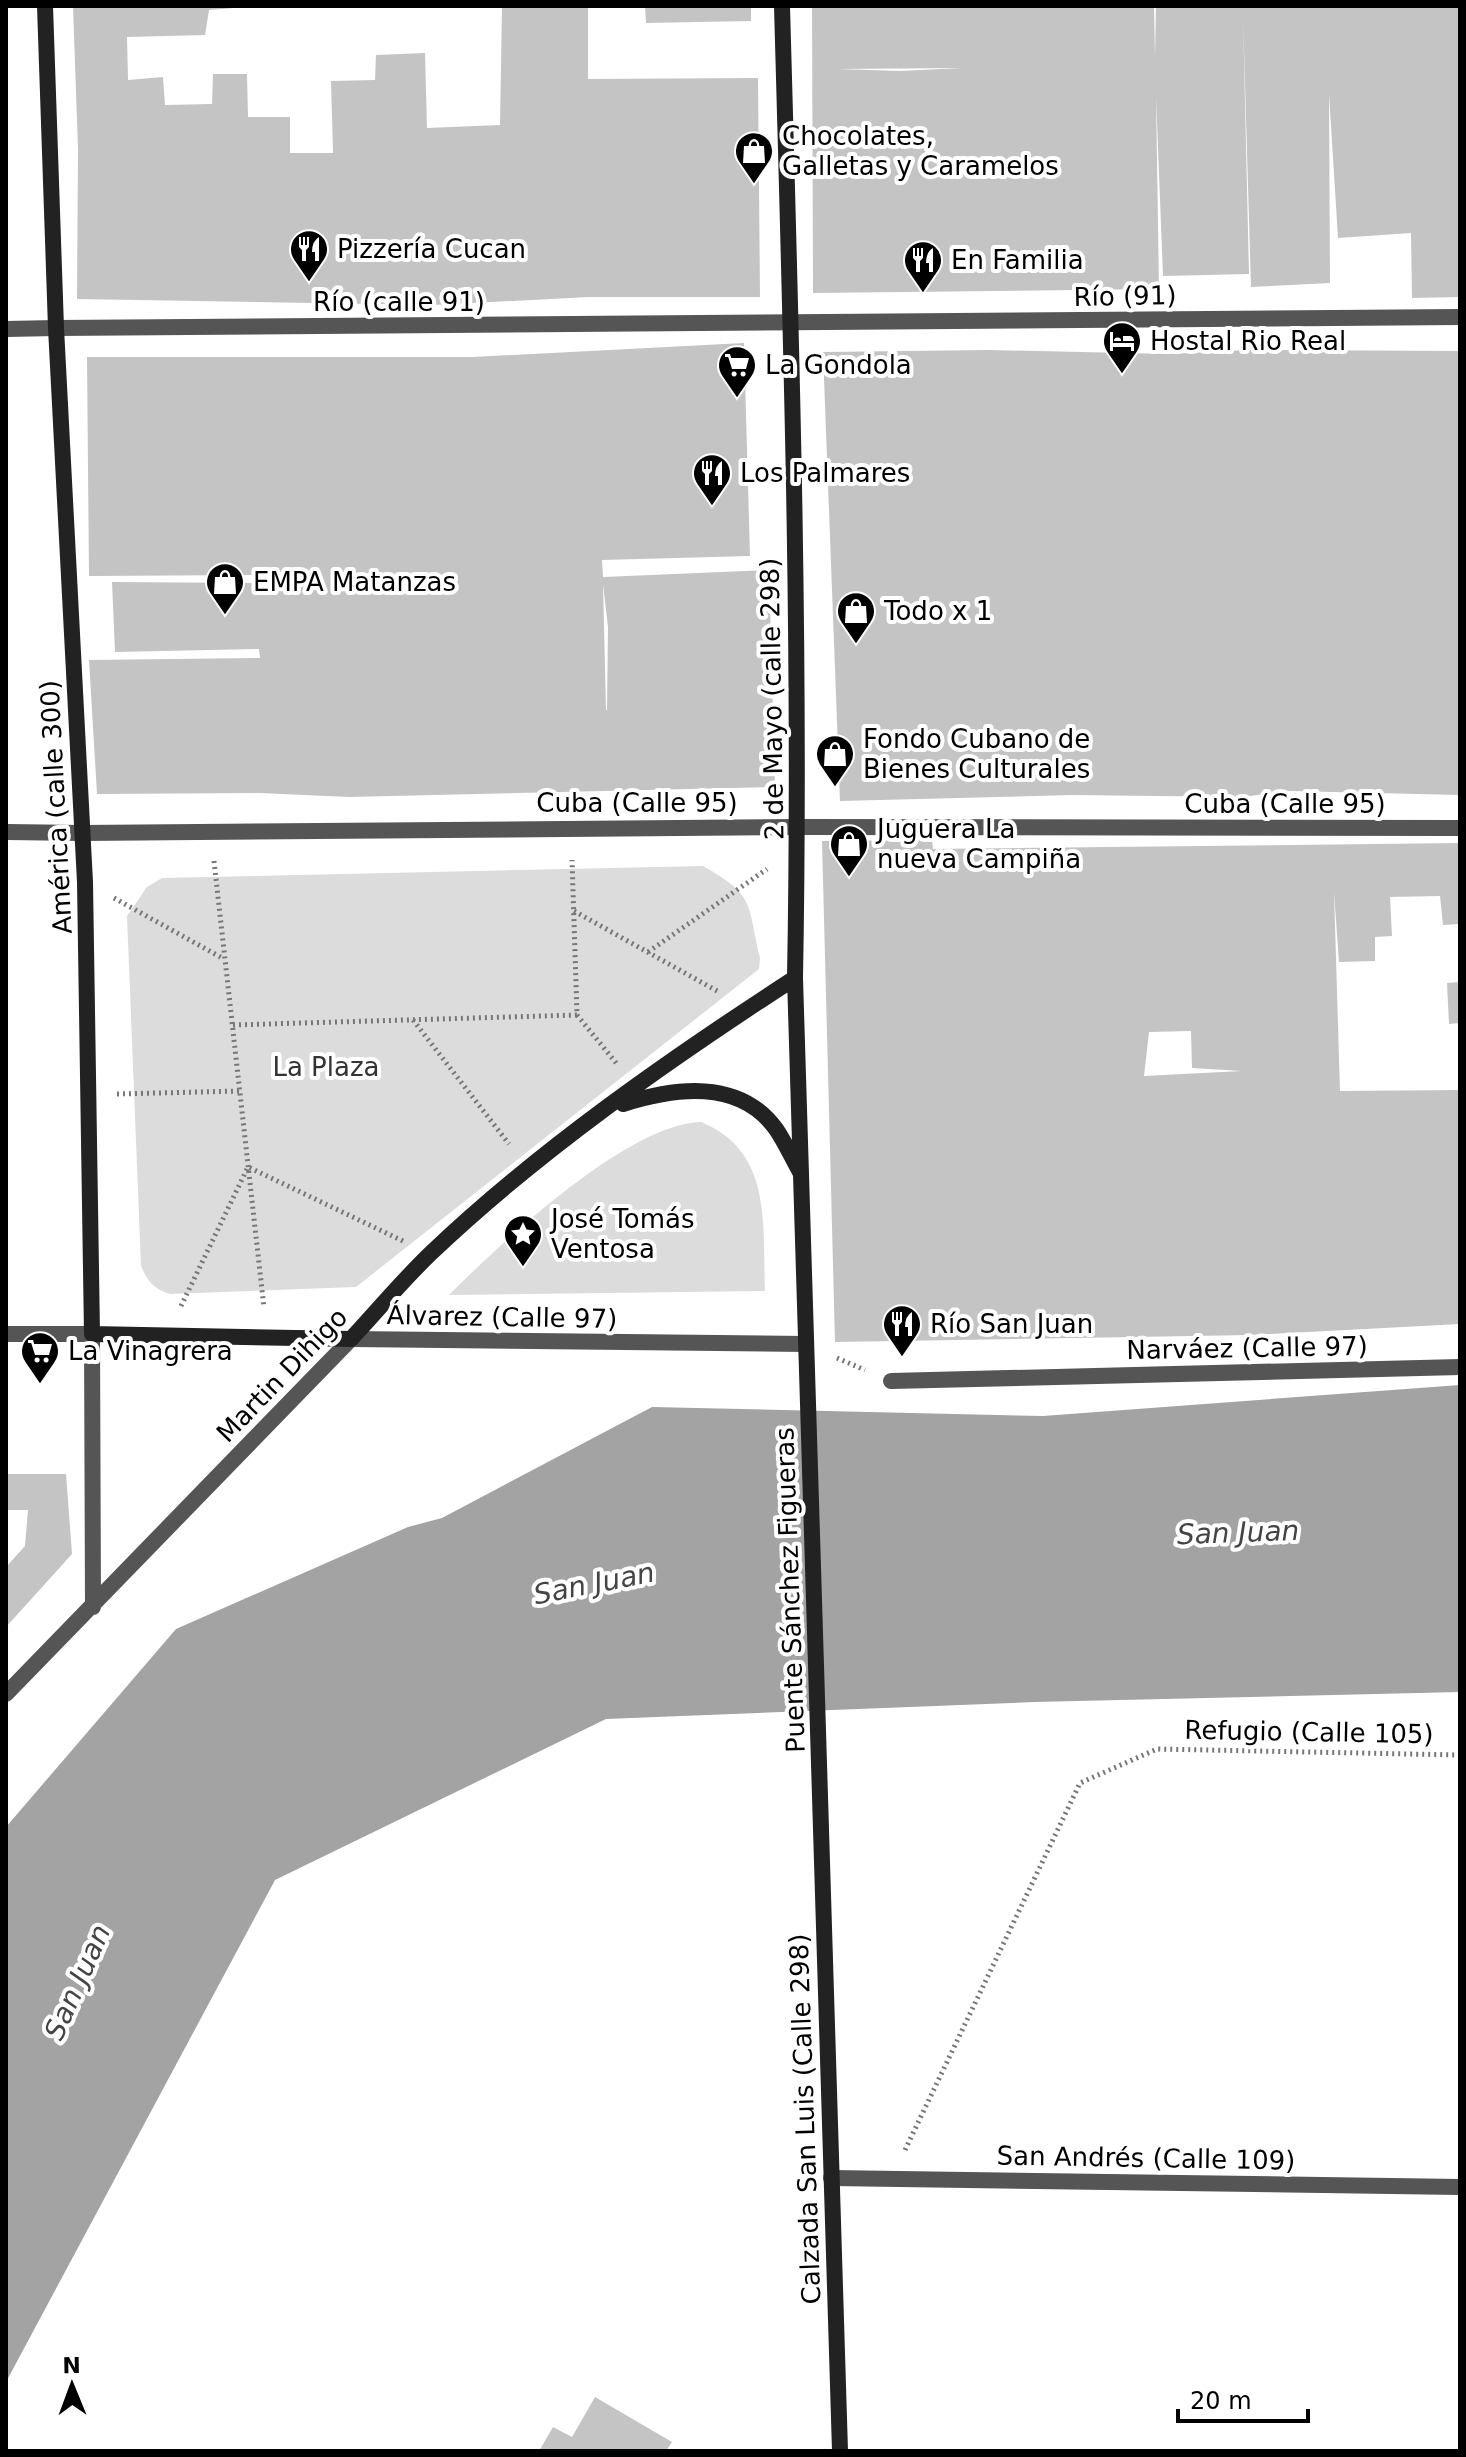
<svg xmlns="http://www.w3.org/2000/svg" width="1466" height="2457" viewBox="0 0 1466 2457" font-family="'DejaVu Sans',sans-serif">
<rect width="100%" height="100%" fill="#fff"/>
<!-- green -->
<path fill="#dcdcdc" d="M703,866C756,896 747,903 760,958L759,969L356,1287L170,1294C154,1289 148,1282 141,1266L127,916L147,887L162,878Z
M701,1122C774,1152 762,1225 765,1291L449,1295C501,1243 627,1124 701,1122Z"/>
<!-- water -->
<path fill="#a3a3a3" d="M1460,1385V1692L1034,1702L606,1719L275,1880L6,2382V1827L176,1629L408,1527L442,1518L652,1407L1043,1416Z"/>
<!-- building -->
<path fill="#c4c4c4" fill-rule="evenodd" d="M73,6H258L209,10L205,35L127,37L128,80L163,77L165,105L212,104L213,74H247L248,117H290V153H333L331,81L375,80L376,55L425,53L427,128L500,125L502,6H588V79L758,78L760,297H589L433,305L77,299L78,149Z
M645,6H751V21L646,23Z
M812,6H1154L1155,57L1156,6H1460V297L1412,298L1411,233L1338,238L1329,94L1330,283L1251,287L1243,16L1249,274L1163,276L1156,96L1159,289L813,293ZM962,68L900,71L837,69Z
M744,343L750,556L602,560L603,577L769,570L775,787L349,797L260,793L97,794L89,660L260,658L259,649L115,652L112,582L259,583V575L89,576L87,357H472ZM603,584L608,627L607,710H606Z
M989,350L1169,354L1247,350L1460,351V795L1290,791L1242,797L1072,795L840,801L823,352Z
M932,840L933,849L1460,843V924L1443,925L1440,896L1390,897L1392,936L1375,937V961L1339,962L1334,892L1340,1091L1460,1090V1324L1251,1335L835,1342L822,841ZM1191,1031L1192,1068L1242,1071L1144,1076L1149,1032Z
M1460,982V1023L1449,1024L1447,983Z
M6,1474H66L72,1554L6,1627V1567L25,1546L28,1510H6Z
M595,2397L672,2442L666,2451H539L553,2427L572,2437Z"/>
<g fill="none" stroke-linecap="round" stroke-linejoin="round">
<!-- path -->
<path stroke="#777" stroke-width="5" stroke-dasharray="2 4" stroke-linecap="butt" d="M214,861L264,1308
M114,898L224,959
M574,911L719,992
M648,952L767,869
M577,1015L617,1064
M413,1020L509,1144
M233,1025L577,1015L572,860
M117,1094L240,1091
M181,1306L248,1167L403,1241
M837,1358L865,1370
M905,2150L1080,1783L1157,1749L1460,1755"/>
<!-- pedestrian -->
<path stroke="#555" stroke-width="16" d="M351,1339L806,1344"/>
<!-- minor -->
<path stroke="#555" stroke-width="16" d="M6,329L56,328
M797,827L1460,828
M6,832L82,833
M6,1334H92
M891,1381L1460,1367
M831,2178L1460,2187"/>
<!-- tertiary -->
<path stroke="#555" stroke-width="16" d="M56,328L1460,317
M82,833L797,827
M92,1334L93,1607
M6,1694L351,1339"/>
<!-- secondary -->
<path stroke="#222" stroke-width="16" d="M45,6L56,328L85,882L92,1334L351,1339C377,1311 402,1281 430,1254C538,1151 670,1059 795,978
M782,6C791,330 801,654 795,978L840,2451
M623,1104C674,1088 739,1078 776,1129C785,1142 792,1158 800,1172"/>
</g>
<!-- icons -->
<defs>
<symbol id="shop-pin" viewBox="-11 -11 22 30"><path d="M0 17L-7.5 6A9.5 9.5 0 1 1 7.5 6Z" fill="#000" stroke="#fff"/><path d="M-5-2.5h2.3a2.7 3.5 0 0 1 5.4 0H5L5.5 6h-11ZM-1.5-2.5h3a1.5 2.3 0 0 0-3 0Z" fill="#fff"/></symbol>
<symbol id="restaurant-pin" viewBox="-11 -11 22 30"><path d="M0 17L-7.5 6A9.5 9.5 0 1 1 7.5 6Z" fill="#000" stroke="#fff"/><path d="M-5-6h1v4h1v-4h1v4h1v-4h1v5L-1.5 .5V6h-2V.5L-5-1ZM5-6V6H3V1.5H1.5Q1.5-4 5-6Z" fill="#fff"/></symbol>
<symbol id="hotel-pin" viewBox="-11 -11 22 30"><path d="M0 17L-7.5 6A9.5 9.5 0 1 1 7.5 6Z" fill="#000" stroke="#fff"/><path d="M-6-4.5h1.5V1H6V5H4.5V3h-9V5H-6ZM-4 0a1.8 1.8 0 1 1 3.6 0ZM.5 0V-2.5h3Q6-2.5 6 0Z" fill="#fff"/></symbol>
<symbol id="supermarket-pin" viewBox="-11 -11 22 30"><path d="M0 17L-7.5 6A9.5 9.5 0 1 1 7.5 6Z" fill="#000" stroke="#fff"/><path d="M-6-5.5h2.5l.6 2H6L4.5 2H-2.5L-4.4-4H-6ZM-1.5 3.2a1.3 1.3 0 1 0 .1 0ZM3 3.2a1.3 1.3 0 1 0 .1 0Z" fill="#fff"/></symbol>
<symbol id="sight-pin" viewBox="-11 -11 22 30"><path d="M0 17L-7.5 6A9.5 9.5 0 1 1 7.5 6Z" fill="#000" stroke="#fff"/><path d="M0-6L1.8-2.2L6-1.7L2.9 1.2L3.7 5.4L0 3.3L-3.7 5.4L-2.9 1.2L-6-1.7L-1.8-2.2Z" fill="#fff"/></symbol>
</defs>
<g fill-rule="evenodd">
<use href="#shop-pin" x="732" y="129" width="44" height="60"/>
<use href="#restaurant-pin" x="287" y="227" width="44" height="60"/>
<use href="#restaurant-pin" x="901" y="238" width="44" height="60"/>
<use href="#hotel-pin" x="1100" y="319" width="44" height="60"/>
<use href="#supermarket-pin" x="715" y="343" width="44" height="60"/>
<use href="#restaurant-pin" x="690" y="451" width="44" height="60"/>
<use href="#shop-pin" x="203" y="560" width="44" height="60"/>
<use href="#shop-pin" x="834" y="589" width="44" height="60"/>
<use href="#shop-pin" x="813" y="732" width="44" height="60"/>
<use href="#shop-pin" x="827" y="822" width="44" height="60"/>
<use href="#sight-pin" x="501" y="1212" width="44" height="60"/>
<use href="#restaurant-pin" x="880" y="1302" width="44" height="60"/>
<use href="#supermarket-pin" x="18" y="1329" width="44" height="60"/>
</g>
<g text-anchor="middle" stroke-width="8" stroke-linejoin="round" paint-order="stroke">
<!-- poi labels -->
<g font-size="26" fill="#000" stroke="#fff" text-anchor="start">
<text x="782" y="145">Chocolates,<tspan x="782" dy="30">Galletas y Caramelos</tspan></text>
<text x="337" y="258">Pizzería Cucan</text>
<text x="951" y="269">En Familia</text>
<text x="1150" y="350">Hostal Rio Real</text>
<text x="765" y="374">La Gondola</text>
<text x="740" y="482">Los Palmares</text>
<text x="253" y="591">EMPA Matanzas</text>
<text x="884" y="620">Todo x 1</text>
<text x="863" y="748">Fondo Cubano de<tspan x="863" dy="30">Bienes Culturales</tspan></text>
<text x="877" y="838">Juguera La<tspan x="877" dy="30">nueva Campiña</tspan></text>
<text x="551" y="1228">José Tomás<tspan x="551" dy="30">Ventosa</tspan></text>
<text x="930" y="1333">Río San Juan</text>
<text x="68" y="1360">La Vinagrera</text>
</g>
<!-- street labels -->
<g font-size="26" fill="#000" stroke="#fff">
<text transform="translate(1125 296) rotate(-1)" y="9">Río (91)</text>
<text x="399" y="311">Río (calle 91)</text>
<text transform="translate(772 699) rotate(-91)" y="9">2 de Mayo (calle 298)</text>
<text x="637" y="812">Cuba (Calle 95)</text>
<text x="1285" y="813">Cuba (Calle 95)</text>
<text transform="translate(56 807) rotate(-93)" y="9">América (calle 300)</text>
<text transform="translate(502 1317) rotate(1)" y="9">Álvarez (Calle 97)</text>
<text transform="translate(1247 1348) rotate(-1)" y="9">Narváez (Calle 97)</text>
<text transform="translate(282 1375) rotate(-46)" y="9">Martin Dihigo</text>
<text transform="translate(790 1590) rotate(-92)" y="9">Puente Sánchez Figueras</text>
<text transform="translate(1309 1732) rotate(1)" y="9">Refugio (Calle 105)</text>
<text transform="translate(805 2119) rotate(-92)" y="9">Calzada San Luis (Calle 298)</text>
<text transform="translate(1146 2158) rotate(1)" y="9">San Andrés (Calle 109)</text>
</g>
<!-- park labels -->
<g font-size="26" fill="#333" stroke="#fff">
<text x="326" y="1076">La Plaza</text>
</g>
<!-- water labels -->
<g font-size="28" font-style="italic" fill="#444" stroke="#fff">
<text transform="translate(1238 1532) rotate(-2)" y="10">San Juan</text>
<text transform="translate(594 1583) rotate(-11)" y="10">San Juan</text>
<text transform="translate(77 1982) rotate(-66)" y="10">San Juan</text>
</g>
</g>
<!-- border -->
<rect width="1466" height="2457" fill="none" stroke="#000000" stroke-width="16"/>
<!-- north arrow -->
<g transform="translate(72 2385) rotate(359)" stroke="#ffffff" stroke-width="6" paint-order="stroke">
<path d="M0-6L14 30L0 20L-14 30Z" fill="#000000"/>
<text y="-12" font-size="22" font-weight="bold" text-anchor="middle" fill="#000000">N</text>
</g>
<!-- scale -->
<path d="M1178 2409v12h130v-12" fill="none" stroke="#000000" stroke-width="4"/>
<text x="1190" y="2409" font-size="24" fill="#000000" stroke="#ffffff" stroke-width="6" paint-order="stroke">20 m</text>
</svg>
